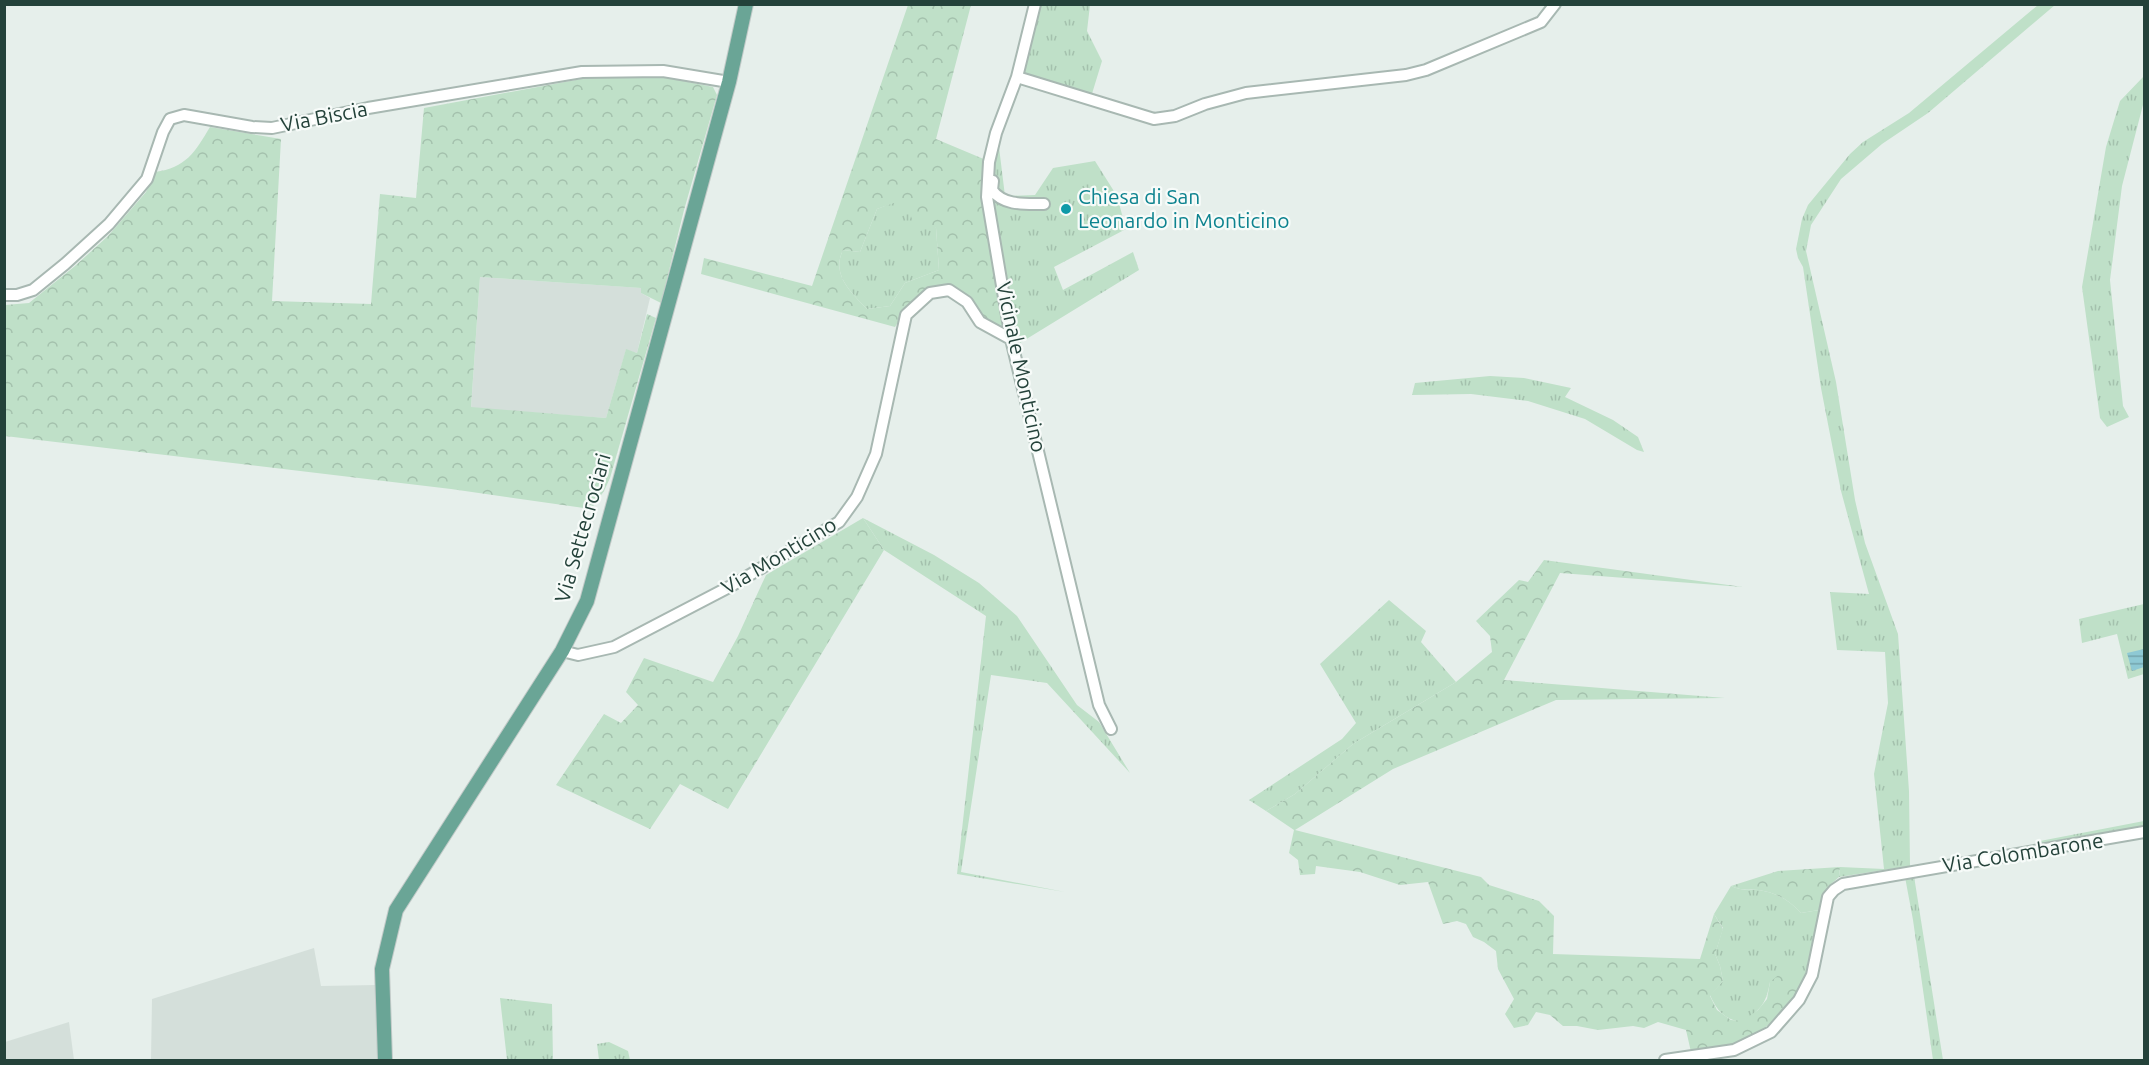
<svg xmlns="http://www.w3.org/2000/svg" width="2149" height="1065" viewBox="0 0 2149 1065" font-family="Ubuntu,sans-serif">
<defs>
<pattern id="grass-tufts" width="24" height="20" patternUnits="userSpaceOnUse" patternTransform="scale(1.5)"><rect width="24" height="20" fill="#bfe0c8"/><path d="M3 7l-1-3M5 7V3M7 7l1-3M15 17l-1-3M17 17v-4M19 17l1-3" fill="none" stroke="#a4c1ad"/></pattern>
<pattern id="forest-crowns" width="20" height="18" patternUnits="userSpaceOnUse" patternTransform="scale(1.5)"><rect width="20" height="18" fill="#bfe0c8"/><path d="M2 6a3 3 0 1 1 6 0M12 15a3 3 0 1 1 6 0" fill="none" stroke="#a4c1ad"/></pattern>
<pattern id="water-rules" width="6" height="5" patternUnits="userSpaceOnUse" patternTransform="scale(1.5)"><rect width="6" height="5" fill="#8ec9d4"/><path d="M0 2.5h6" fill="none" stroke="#74a5ad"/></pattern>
</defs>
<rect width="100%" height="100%" fill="#e6efeb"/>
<!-- built -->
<path fill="#d4dfda" d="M480,277L642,288L641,293L650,298L637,353L626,350L606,418L471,408Z
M314,948L321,986L376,985L378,1060H151L152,999Z
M69,1022L74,1060H5V1042Z"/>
<!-- grass -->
<path fill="url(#grass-tufts)" d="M1037,5H1090L1087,31L1102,61L1091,97L1017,80Z
M2038,5H2055L1928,113L1882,144L1841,179L1811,225L1806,251L1836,382L1855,500L1865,543L1898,634L1909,791L1910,866L1839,877L1840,867L1884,869L1874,774L1888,703L1885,652L1837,650L1830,592L1869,594L1841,491L1821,388L1803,267L1798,258L1796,249L1802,219L1808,205L1850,154L1863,142L1909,113Z
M2144,76V101L2122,186L2110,280L2123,406L2129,417L2107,427L2100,418L2082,287L2106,147L2120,101Z
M998,139L1005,196L1035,195L1053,168L1095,161L1117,196L1126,229L1054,267L1063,290L1133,252L1139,270L1020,343L1011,319L994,211L993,173Z
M905,198L936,228L939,270L905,283L890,306L867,309C851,292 831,275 843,250L860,252L877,209Z
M1490,376L1524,378L1571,388L1565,397L1613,420L1638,437L1644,452L1637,450L1585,419L1528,401L1471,394L1412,395L1415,383Z
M863,518L934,555L979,583L1017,616L1077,705L1099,722L1130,773L1047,683L991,675L961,872L1065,892L957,874L986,616L884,550Z
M1389,600L1426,631L1421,642L1456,682L1353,744L1295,794L1266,811L1249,800L1342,739L1356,723L1320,664Z
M2144,604V674L2128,679L2117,634L2082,643L2079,619Z
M2144,821V829L2041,847L2040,841Z
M1914,876L1943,1060H1933L1913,920L1905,877Z
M1731,886C1741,891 1748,889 1759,890C1777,893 1789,900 1801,913L1819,910L1813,946L1804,979L1770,982C1766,1004 1761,1009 1743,1022C1725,1020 1717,1011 1710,995L1723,981L1720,966L1715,954L1723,928L1714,914Z
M500,998L552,1004L553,1060H507Z
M609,1042L628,1051L630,1060H599L597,1044Z"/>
<!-- forest -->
<path fill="url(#forest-crowns)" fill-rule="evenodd" d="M908,5H971L936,139L986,160L1008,334L983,320L952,286L906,309L895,327L701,274L704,258L812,286ZM905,199L913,222L936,228L939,270L905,283L890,306L867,309C851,292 831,275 843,250L860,252L877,209Z
M608,74L664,77L713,87L717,95L684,210L661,303L641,293V288L480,277L471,407L606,418L626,349L637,353L647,314L656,318L610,478L604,491L591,509L451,489L5,436V305L29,303L75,266L108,236L146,192L155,172C186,168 195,152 210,127L281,139L272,301L371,304L380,194L416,198L424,108Z
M863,518L884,550L728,809L680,784L650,829L556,785L604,714L621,723L638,705L626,692L644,658L713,682L738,636L766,575Z
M1544,560L1743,587L1560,573L1504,680L1725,698L1556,700L1393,769L1295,830L1481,877L1489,885L1539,901L1554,916L1553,954L1700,959L1714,914L1723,929L1715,954L1720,966L1723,981L1710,996L1717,1010L1731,1020L1743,1021L1758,1010L1767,999L1770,982L1782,972L1804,979C1789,1008 1766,1034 1733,1045C1720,1049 1705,1049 1691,1052L1686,1030L1658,1022L1644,1028L1633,1026L1598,1030L1577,1026H1563L1550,1015L1536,1012L1528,1025L1514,1028L1505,1014L1514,999L1498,969L1496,951L1484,942L1473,937L1466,924L1457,921L1443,924L1428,882L1400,885L1360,872L1316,866L1315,874L1300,875L1298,860L1289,853L1294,830L1266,811L1295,794L1353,744L1456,682L1492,652L1490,636L1476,621L1519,580L1528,582Z
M1840,867L1839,877L1830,885L1819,910L1801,913C1789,900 1777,893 1759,890C1748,889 1741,891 1731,886L1778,871Z"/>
<!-- water -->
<path fill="url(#water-rules)" d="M2144,649V667L2132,671L2127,653Z"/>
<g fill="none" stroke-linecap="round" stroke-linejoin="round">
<defs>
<path id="minor" d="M1035,4L1017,77L996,133L989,162L987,197L1011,339L1099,705L1111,729
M1017,77L1154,119L1175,116L1205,104L1246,93L1406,75L1426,70L1541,22L1555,4
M993,181L992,190C1003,206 1026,204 1044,204
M4,295H17L33,290L65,264L109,224L147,179L163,132L170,119L184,115L252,127L272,128L368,108L582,72L663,71L729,82
M562,651L578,655L614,647L731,586L839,522L857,497L876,454L906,315L930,293L949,290L967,302L980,322L1011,339
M1665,1060L1734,1050L1771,1032L1799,1000L1812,975L1828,897L1834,890L1843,884L2144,832"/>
<path id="major" d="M385,1060L382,969L396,910L562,651L587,601L729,82L746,4"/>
</defs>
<!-- minor casing -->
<use href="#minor" stroke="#a8b8b2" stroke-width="14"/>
<!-- major casing -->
<use href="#major" stroke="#c2cac8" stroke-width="16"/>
<!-- minor -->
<use href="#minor" stroke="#fff" stroke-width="10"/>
<!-- major -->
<use href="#major" stroke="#6aa596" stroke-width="14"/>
</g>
<!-- markers -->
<circle fill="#0f9aa8" stroke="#f7fbf9" stroke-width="2" cx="1066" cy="209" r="6"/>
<g text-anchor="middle" stroke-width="4.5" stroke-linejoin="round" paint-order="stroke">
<!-- street labels -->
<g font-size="21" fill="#24423a" stroke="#f7fbf9">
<text transform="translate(324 117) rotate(-11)" y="7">Via Biscia</text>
<text transform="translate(1021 367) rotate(78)" y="7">Vicinale Monticino</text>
<text transform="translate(583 528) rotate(-74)" y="7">Via Settecrociari</text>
<text transform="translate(779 556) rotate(-31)" y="7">Via Monticino</text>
<text transform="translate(2023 853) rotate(-9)" y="7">Via Colombarone</text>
</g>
<!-- culture labels -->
<g font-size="21" fill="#0d838f" stroke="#f7fbf9" text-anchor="start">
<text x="1078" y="204">Chiesa di San<tspan x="1078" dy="24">Leonardo in Monticino</tspan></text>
</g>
</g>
<!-- border -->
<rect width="2149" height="1065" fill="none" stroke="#24423a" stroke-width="12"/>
</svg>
